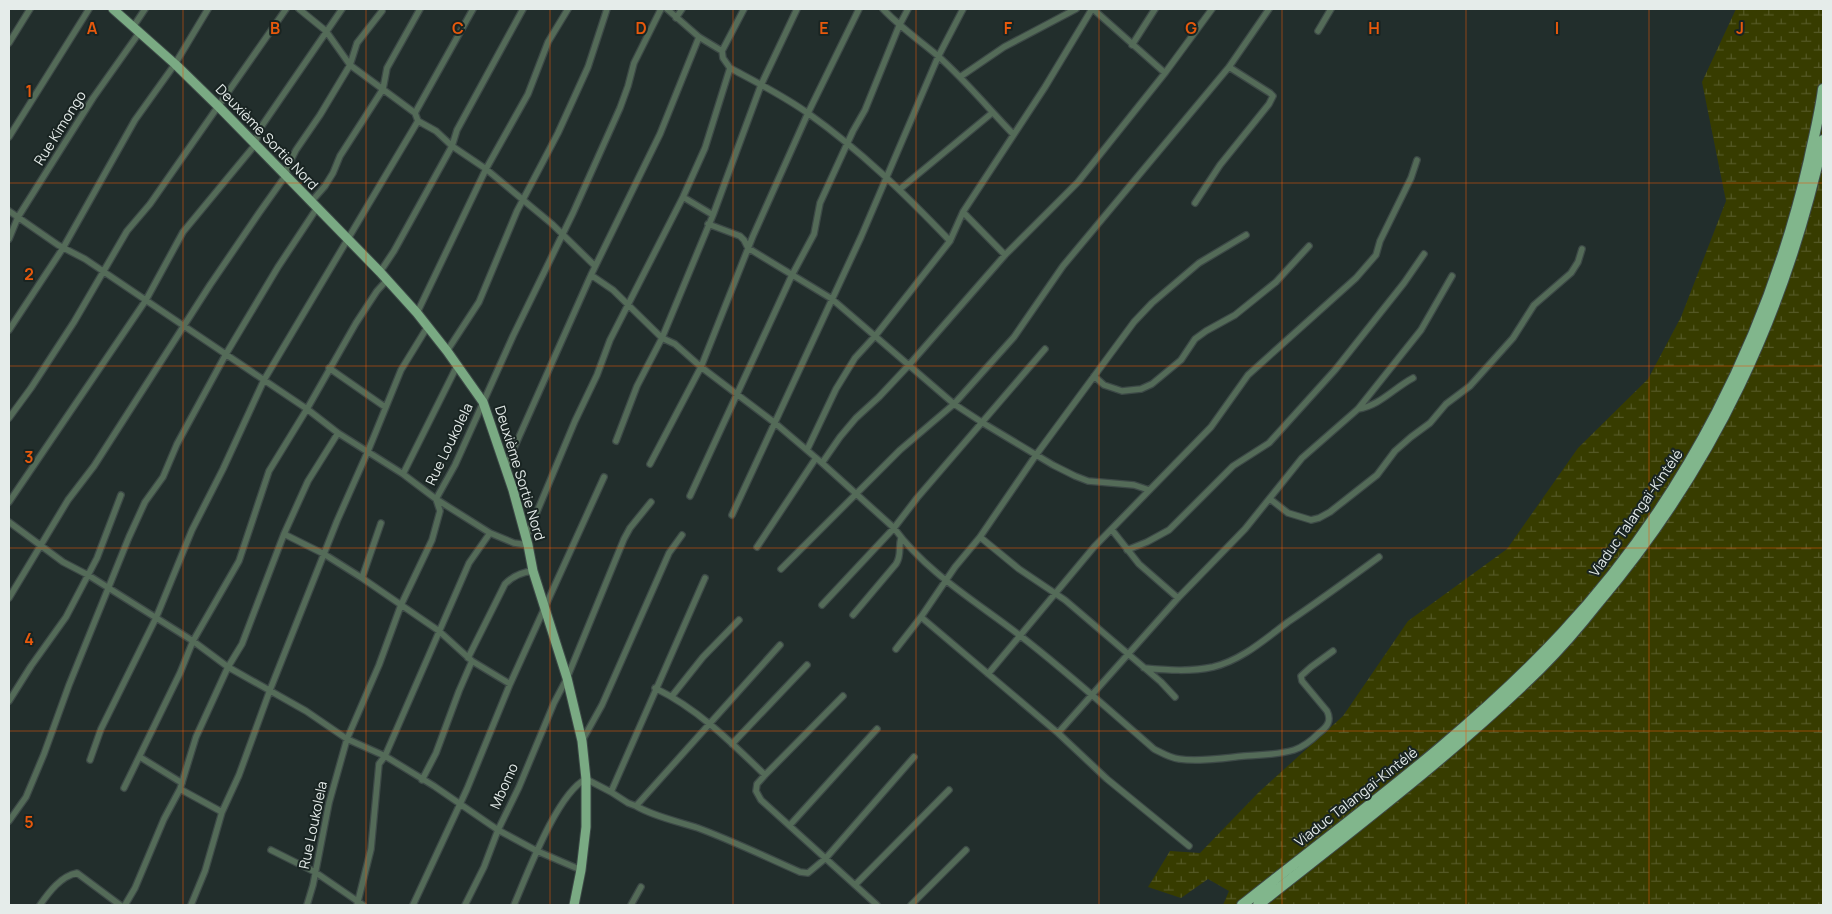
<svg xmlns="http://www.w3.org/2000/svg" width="1832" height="914" viewBox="0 0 1832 914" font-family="Manrope,sans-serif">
<defs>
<pattern id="wetland-marsh" width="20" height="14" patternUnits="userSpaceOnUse" patternTransform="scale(1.25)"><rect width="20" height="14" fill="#373c00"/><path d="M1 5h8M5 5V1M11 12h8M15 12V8" fill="none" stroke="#545825"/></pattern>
</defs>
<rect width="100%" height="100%" fill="#222e2c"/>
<!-- wetland -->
<path fill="url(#wetland-marsh)" d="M1736,9H1823V905H1223L1229,891L1208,879L1181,898L1148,887L1170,851L1200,853L1259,792L1343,716L1408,621L1507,549L1578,448L1648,379L1681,317L1726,201L1702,82Z"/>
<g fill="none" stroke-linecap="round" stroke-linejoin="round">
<defs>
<path id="minor" d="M299,9L326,31L350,65L415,113L418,121L436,131L452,146L486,169L552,224L595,266
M667,9L699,37L722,51
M744,9L722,51L723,58L730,68C756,82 784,96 809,114C861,151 906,195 950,241
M883,9C900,27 919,40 938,56C965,80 988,108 1013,134
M1093,9L1165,73
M676,18L682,9
M133,27L145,9
M1318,31L1331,9
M9,43L30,9
M1132,45L1155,9
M960,77L1004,47L1076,9
M415,113L473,9
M9,137L89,9
M900,189L992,113
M683,197L713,215
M311,202L325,186L333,173L340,156L383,89L387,68L420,9
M1195,203L1220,165L1269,104L1273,96L1270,93L1229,67
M9,211L58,245L85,259L184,326L307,409L338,433L403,474L436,499L490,533L514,543L528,545
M963,212L1005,255
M708,224L740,236L744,240L748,248L832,299L954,404L983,423L1053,465L1075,476L1088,481L1134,485L1149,490
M9,239L18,217L93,98L139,33
M380,272L394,251L452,146L457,130L523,9
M591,275L613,290L662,338L675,344L701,367L775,423L822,463L894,528C926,572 975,601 1018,634C1065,670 1109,710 1154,749C1162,753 1170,758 1179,759C1200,762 1223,758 1244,756C1261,755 1278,755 1294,750C1303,747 1312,740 1319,733C1327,727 1332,721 1327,711L1302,681L1301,676L1311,667L1333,651
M417,313L486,169L528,94L548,42L568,9
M9,330L63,248L135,120L175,64L208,9
M447,351L479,302L517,211L558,133L588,67L607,9
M329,368L385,407
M1094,376L1104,385L1122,391L1141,389L1152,384L1181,360L1195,339L1206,331L1235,315L1276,282L1309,246
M1358,409C1379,406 1394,388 1413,378
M9,418L31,388L74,322L127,231L150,204L286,9
M616,441L637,386L662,338L713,215L761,85L797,9
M807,450L836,389L855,358L876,335L950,241L963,212L1045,87L1092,9
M822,463L840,437L856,418L879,397L909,365L1005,255L1078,182L1165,73L1212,9
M650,464L701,367L753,236L808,113L859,9
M506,466L591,275L660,134L699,37
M403,474L457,366
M690,496L792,275L814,234L820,203L853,131L865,110L899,26L908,9
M1270,499L1288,513L1311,520L1319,518L1330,512L1344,501L1377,475L1395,451L1411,437L1430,423L1446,404L1470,386L1513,338L1534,305L1571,273L1578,262L1582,249
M9,502L146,300L183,232L255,145L259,130L342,9
M732,515L861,237L938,57L963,9
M9,522L63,562L88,575L193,641L228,667L306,711L347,739L385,756L434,786L498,830L537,851L581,870
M1112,530L1139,564L1178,598
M284,534L324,554L362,578L439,631L472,661L510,684
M980,537L1019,569L1065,600L1161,682L1175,697
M526,538L575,421L597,375L610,340L683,197L705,148L730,68
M757,547L816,458
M1127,550L1147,542L1169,530L1233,466L1269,443L1335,370L1404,283L1424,254
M781,569L900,450L954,404L1014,337L1063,266L1229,67L1269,9
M362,578L381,523
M9,598L68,500L94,466L210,285L259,213L286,175L288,166L296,150L320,115L350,65L357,43L382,11
M822,605L894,528L917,498L1045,349
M853,615L896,564C902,555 898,548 901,538
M921,617L1058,733L1107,779L1189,846
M896,649L921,617L955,567L980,537L1036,455L1134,322L1152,303L1199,263L1246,235
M468,658L505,584C513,576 522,572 533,571
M1144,668C1167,670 1190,672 1213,667C1242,660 1265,639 1288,622C1319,601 1349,579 1379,557
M988,674L1094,547L1211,427L1248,375L1356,278L1376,255L1380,241L1411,178L1417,160
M655,688C698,709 731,742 765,775
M672,696L703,657L739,620
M843,696L765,775L757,784L756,791L761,800L877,905
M9,701L31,666L66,617L97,558L121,495
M1058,733L1178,598L1245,529L1302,458L1358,409L1421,330L1452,276
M582,741L602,705L669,553L682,535
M732,744L807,665
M140,757L182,783
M90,760L101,729L156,618L192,530L223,469L264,380L418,121
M422,780L436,753L459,691L472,661
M124,788L180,673L193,641L239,561L269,471L307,409L356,323L377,291L387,280
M180,789L222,812
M611,792L705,578
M636,806C655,817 677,821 698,828C733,841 766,857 800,872L808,873L826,858L914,757
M9,821L26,797L44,754L69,685L129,537L145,502L163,477L177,444L226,354L278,267L317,208
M790,825L877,729
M271,850L315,872L363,905
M855,885L949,790
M40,905C49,892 61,876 77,873L120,905
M125,905L135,888L164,819L180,789L196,737L228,667L242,644L284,534L308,481L338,433
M191,905L205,871L222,812L239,775L270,690L337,521L368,451L401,370L428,326
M307,905L313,885L329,803L347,739L379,665L401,605L432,540L440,511L436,499L455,465L513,336L573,213L620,108L628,86L634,63L661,9
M357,905L371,849L379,764L385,756L469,563L490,533
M413,905L467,789L510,684L604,477
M465,905L484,867L498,830L519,787L554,703L567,678L624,539L630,528L651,502
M514,905C527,875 557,793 586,779L611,792L628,803L636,806L780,645
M631,905L641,887
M911,905L966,850"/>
<path id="primary" d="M113,9L175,64L219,107L380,272L417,313L447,351L483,402L513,490L528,545L533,571L567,678L582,741L586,779V827L581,870L574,905"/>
<path id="trunk" d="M1242,905C1351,818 1466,736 1562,633C1685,501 1769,335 1809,160C1814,136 1820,113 1823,89
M1258,905C1354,829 1452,755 1540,669C1561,648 1580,626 1598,603C1713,467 1785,314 1823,140"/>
</defs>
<!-- minor casing -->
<use href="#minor" stroke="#3d4947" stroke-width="8"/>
<!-- primary casing -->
<use href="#primary" stroke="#3d4947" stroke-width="11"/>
<!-- trunk casing -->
<use href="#trunk" stroke="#3d4947" stroke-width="12"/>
<!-- minor -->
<use href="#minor" stroke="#546b58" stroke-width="5.5"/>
<!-- primary -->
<use href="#primary" stroke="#7aaa83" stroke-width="9"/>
<!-- trunk -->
<use href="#trunk" stroke="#81b68c" stroke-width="10"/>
</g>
<!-- grid -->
<path fill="none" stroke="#e8590c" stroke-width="1" stroke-opacity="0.55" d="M183,9V905M366,9V905M550,9V905M733,9V905M916,9V905M1099,9V905M1282,9V905M1466,9V905M1649,9V905M9,183H1823M9,366H1823M9,548H1823M9,731H1823"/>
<g text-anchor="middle" stroke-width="4" stroke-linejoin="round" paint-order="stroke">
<!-- street labels -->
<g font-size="14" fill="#e5ecea" stroke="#192422">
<text transform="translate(60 128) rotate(-58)" y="5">Rue Kimongo</text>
<text transform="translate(267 137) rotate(46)" y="5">Deuxième Sortie Nord</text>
<text transform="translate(449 444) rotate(-64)" y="5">Rue Loukolela</text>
<text transform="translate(520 473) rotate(73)" y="5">Deuxième Sortie Nord</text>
<text transform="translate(1636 513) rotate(-55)" y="5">Viaduc Talangaï-Kintélé</text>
<text transform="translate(504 786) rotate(-66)" y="5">Mbomo</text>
<text transform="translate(1356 797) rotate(-38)" y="5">Viaduc Talangaï-Kintélé</text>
<text transform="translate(313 825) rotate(-78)" y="5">Rue Loukolela</text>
</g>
</g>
<g font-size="16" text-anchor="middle" font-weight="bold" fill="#e8590c" stroke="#192422" stroke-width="4" stroke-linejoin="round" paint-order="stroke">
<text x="92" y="34">A</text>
<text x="275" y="34">B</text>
<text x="458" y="34">C</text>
<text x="641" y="34">D</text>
<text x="824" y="34">E</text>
<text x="1008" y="34">F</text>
<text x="1191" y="34">G</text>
<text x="1374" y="34">H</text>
<text x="1557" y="34">I</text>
<text x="1740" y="34">J</text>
<text x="29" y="97">1</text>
<text x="29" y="280">2</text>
<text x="29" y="463">3</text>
<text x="29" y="645">4</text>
<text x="29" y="828">5</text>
</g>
<!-- border -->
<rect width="1832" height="914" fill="none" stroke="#e5ecea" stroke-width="20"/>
</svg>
